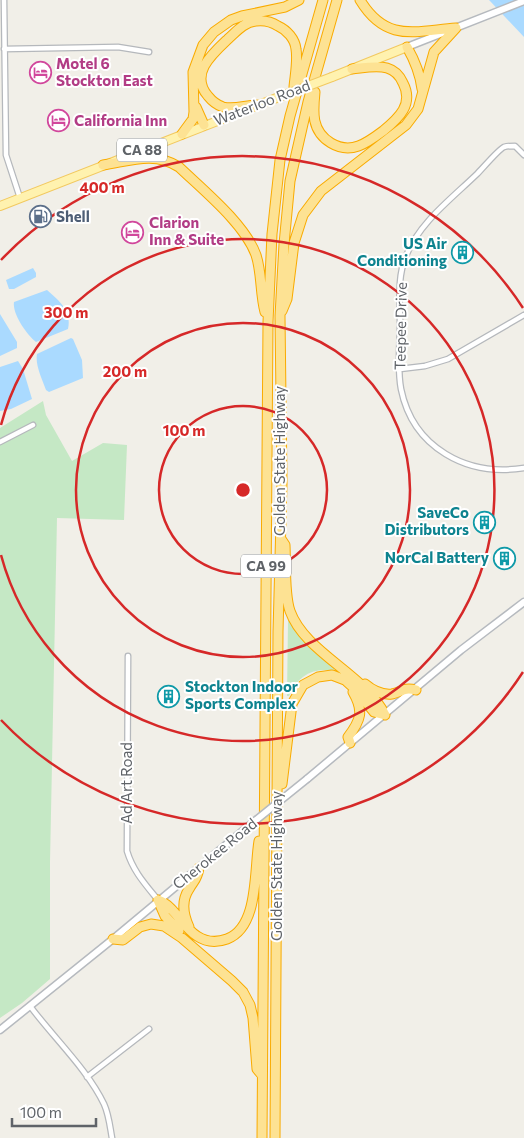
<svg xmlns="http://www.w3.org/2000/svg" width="524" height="1138" viewBox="0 0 524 1138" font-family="Commissioner,sans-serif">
<rect width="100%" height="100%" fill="#f1efe8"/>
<!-- green -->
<path fill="#c5e8c5" d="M43,401L46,415L72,461L103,443L127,445L124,520L57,518L50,862V979L22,1003L0,1018V428Z
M288,621L291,622C304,640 317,654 335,668L334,671C312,667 298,676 289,696H287Z"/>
<!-- water -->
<path fill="#aadaff" d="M489,0H524V37L490,1Z
M33,268L36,273V277L14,289H9L6,280Z
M47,290C59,301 72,310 68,329L36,342C27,335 12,314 14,302Z
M0,314L17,342V348L0,356Z
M71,338L73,339L82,360L83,378L49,392L46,390C42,379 35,365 37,354Z
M18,361L23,369L32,399L11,409L0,411V367Z"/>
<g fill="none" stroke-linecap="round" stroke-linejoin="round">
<defs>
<path id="street" d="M4,0L6,155L20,198
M4,49L118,47L149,52
M524,155L515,146C511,146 507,146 504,147C499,149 482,169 477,174C451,199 419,223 406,256C397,277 400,302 400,324C400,345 397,368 401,389C413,448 467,477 524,468
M400,369L425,366L448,359L524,315
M0,442L33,425
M128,656L127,851C133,871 145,884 158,900
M30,1006C53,1037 88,1070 104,1104C109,1115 110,1127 112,1138
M87,1077L149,1029"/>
<path id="secondary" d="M407,47L524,1
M307,779L461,650L524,602
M0,1030L113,939L245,829"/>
<path id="primary" d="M332,77L407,47
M0,206L279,97"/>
<path id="highway" d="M360,0C386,43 415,31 456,28
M407,47C415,61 420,73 422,89
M315,92C313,112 311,131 331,143C351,155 367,143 383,131C399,118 414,104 403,83C400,76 394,70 387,68C376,65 363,68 352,69
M257,105C246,105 234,110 223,107C217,105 212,101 208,96C189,74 212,54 228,39C236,32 244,22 256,21C264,20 272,22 278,26C287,30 295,39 296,49C298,61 295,75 294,87
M196,107L204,125
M182,134L193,119L194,112L193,72L203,45L214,32L231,20L242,16L285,7L299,0
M103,165C130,161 154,151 179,167C203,190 245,224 256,255C262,273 260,294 265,312
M282,311L287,299L294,243L303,215L321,191L406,125L418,109L434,52L456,28
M281,539L285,545C286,565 284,593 290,611C305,653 365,674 385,715
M365,684C372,690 382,695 392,694C402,692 403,687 416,690
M350,743L348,737C361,720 364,711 353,692
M282,784L292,704L303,685L318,677L332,675L345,680L356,690L374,712L385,715
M158,900C175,906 182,927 197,936C206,942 216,943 227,939C259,927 254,871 259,841
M158,900L165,916L179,931
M189,927C183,914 181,901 189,889C194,880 197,880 199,868
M113,939L123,940L140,927L151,924L164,926L182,938L232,981L243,992L250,1005L253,1018L257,1069L262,1075
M262,1138L268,322L272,234L280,160L290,116L323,0
M275,1138L278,632L282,483L280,316L284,244L290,181L308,102L337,0"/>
</defs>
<!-- street casing -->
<use href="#street" stroke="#b5b8bc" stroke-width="7"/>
<!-- secondary casing -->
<use href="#secondary" stroke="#b6babf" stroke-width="9"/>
<!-- primary casing -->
<use href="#primary" stroke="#f2c960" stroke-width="10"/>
<!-- highway casing -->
<use href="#highway" stroke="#f9ab00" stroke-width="11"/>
<!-- street -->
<use href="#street" stroke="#fff" stroke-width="4.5"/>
<!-- secondary -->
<use href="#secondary" stroke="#fff" stroke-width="6"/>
<!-- primary -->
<use href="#primary" stroke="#fff2af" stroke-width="8"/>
<!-- highway -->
<use href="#highway" stroke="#fde293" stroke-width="9"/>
<defs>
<path id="secondary-bridge" d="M245,829L307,779"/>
<path id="primary-bridge" d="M279,97L332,77"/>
</defs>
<!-- secondary-bridge casing -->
<use href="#secondary-bridge" stroke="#b6babf" stroke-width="9" stroke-linecap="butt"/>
<!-- primary-bridge casing -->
<use href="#primary-bridge" stroke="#f2c960" stroke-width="10" stroke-linecap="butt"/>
<!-- secondary-bridge -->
<use href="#secondary-bridge" stroke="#fff" stroke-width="6"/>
<!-- primary-bridge -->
<use href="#primary-bridge" stroke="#fff2af" stroke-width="8"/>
</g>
<!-- distance rings -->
<g fill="none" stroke="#d62828" stroke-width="2.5">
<circle cx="243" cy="490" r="84"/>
<circle cx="243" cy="490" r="167"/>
<path d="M1 425A251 251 0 1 1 1 555"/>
<path d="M523 672A334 334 0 0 1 1 720M1 260A334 334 0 0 1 523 308"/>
</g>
<!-- icons -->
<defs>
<symbol id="hotel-ring" viewBox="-11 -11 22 22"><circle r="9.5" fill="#fff" stroke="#d1479c" stroke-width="1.5"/><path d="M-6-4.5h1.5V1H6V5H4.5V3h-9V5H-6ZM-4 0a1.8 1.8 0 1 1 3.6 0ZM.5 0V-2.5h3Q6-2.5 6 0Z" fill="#d1479c"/></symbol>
<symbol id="fuel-ring" viewBox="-11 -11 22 22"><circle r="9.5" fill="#fff" stroke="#5c6f8a" stroke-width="1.5"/><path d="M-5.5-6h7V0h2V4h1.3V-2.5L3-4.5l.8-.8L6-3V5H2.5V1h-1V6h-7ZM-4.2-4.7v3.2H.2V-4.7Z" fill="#5c6f8a"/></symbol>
<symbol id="building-ring" viewBox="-11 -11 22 22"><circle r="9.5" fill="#fff" stroke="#0f9aa8" stroke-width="1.5"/><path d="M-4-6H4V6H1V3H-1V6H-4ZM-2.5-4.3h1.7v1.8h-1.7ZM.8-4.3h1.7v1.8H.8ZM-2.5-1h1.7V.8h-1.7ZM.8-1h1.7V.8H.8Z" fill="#0f9aa8"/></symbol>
</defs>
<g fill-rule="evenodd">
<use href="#hotel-ring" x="28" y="60" width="25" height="25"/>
<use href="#hotel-ring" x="46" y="108" width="25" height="25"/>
<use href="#fuel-ring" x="28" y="204" width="25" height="25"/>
<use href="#hotel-ring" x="120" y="220" width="25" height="25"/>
<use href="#building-ring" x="450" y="240" width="25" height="25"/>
<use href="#building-ring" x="472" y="510" width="25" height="25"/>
<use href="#building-ring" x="492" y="546" width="25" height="25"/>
<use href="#building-ring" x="156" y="684" width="25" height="25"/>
</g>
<g text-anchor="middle" stroke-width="4" stroke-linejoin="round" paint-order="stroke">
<!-- shield labels -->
<g fill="#fff" stroke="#8f9295" stroke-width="1">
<rect x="117" y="138.5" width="50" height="23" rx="4"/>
<rect x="241" y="554.5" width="50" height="23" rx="4"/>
</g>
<g font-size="14" font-weight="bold" fill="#5f6368">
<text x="142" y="155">CA 88</text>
<text x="266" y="571">CA 99</text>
</g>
<!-- hotel labels -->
<g font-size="15" font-weight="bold" fill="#b23c85" stroke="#fff" text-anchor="start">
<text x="56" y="69">Motel 6<tspan x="56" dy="17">Stockton East</tspan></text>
<text x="74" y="126">California Inn</text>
<text x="149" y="228">Clarion<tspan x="149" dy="17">Inn &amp; Suite</tspan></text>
</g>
<!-- street labels -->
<g font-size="15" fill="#5f6368" stroke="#fff">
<text transform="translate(262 103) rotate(-21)" y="5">Waterloo Road</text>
<text transform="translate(401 326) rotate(-89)" y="5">Teepee Drive</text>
<text transform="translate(280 461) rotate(-90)" y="5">Golden State Highway</text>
<text transform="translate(127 783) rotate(-90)" y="5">Ad Art Road</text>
<text transform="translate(215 854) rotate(-39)" y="5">Cherokee Road</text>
<text transform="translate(277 866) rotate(-90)" y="5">Golden State Highway</text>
</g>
<!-- service labels -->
<g font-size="15" font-weight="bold" fill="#4e5e75" stroke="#fff" text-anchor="start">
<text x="56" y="222">Shell</text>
</g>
<!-- culture labels -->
<g font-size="15" font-weight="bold" fill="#0d838f" stroke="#fff" text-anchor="end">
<text x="447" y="249">US Air<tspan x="447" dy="17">Conditioning</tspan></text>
<text x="469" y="518">SaveCo<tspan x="469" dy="17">Distributors</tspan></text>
<text x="489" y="563">NorCal Battery</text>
<text x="185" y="692" text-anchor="start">Stockton Indoor<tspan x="185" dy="17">Sports Complex</tspan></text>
</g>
</g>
<circle cx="243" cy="490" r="8" fill="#d62828" stroke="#fff" stroke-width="2.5"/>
<g font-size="15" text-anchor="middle" font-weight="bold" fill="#d62828" stroke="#fff" stroke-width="4" stroke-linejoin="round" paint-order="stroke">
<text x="102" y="193">400 m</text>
<text x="66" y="318">300 m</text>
<text x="125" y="377">200 m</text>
<text x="184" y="436">100 m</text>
</g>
<!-- scale -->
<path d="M12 1118v8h84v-8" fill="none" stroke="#5f6368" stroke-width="2.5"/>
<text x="20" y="1118" font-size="15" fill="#5f6368" stroke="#ffffff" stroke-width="4" paint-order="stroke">100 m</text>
</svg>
